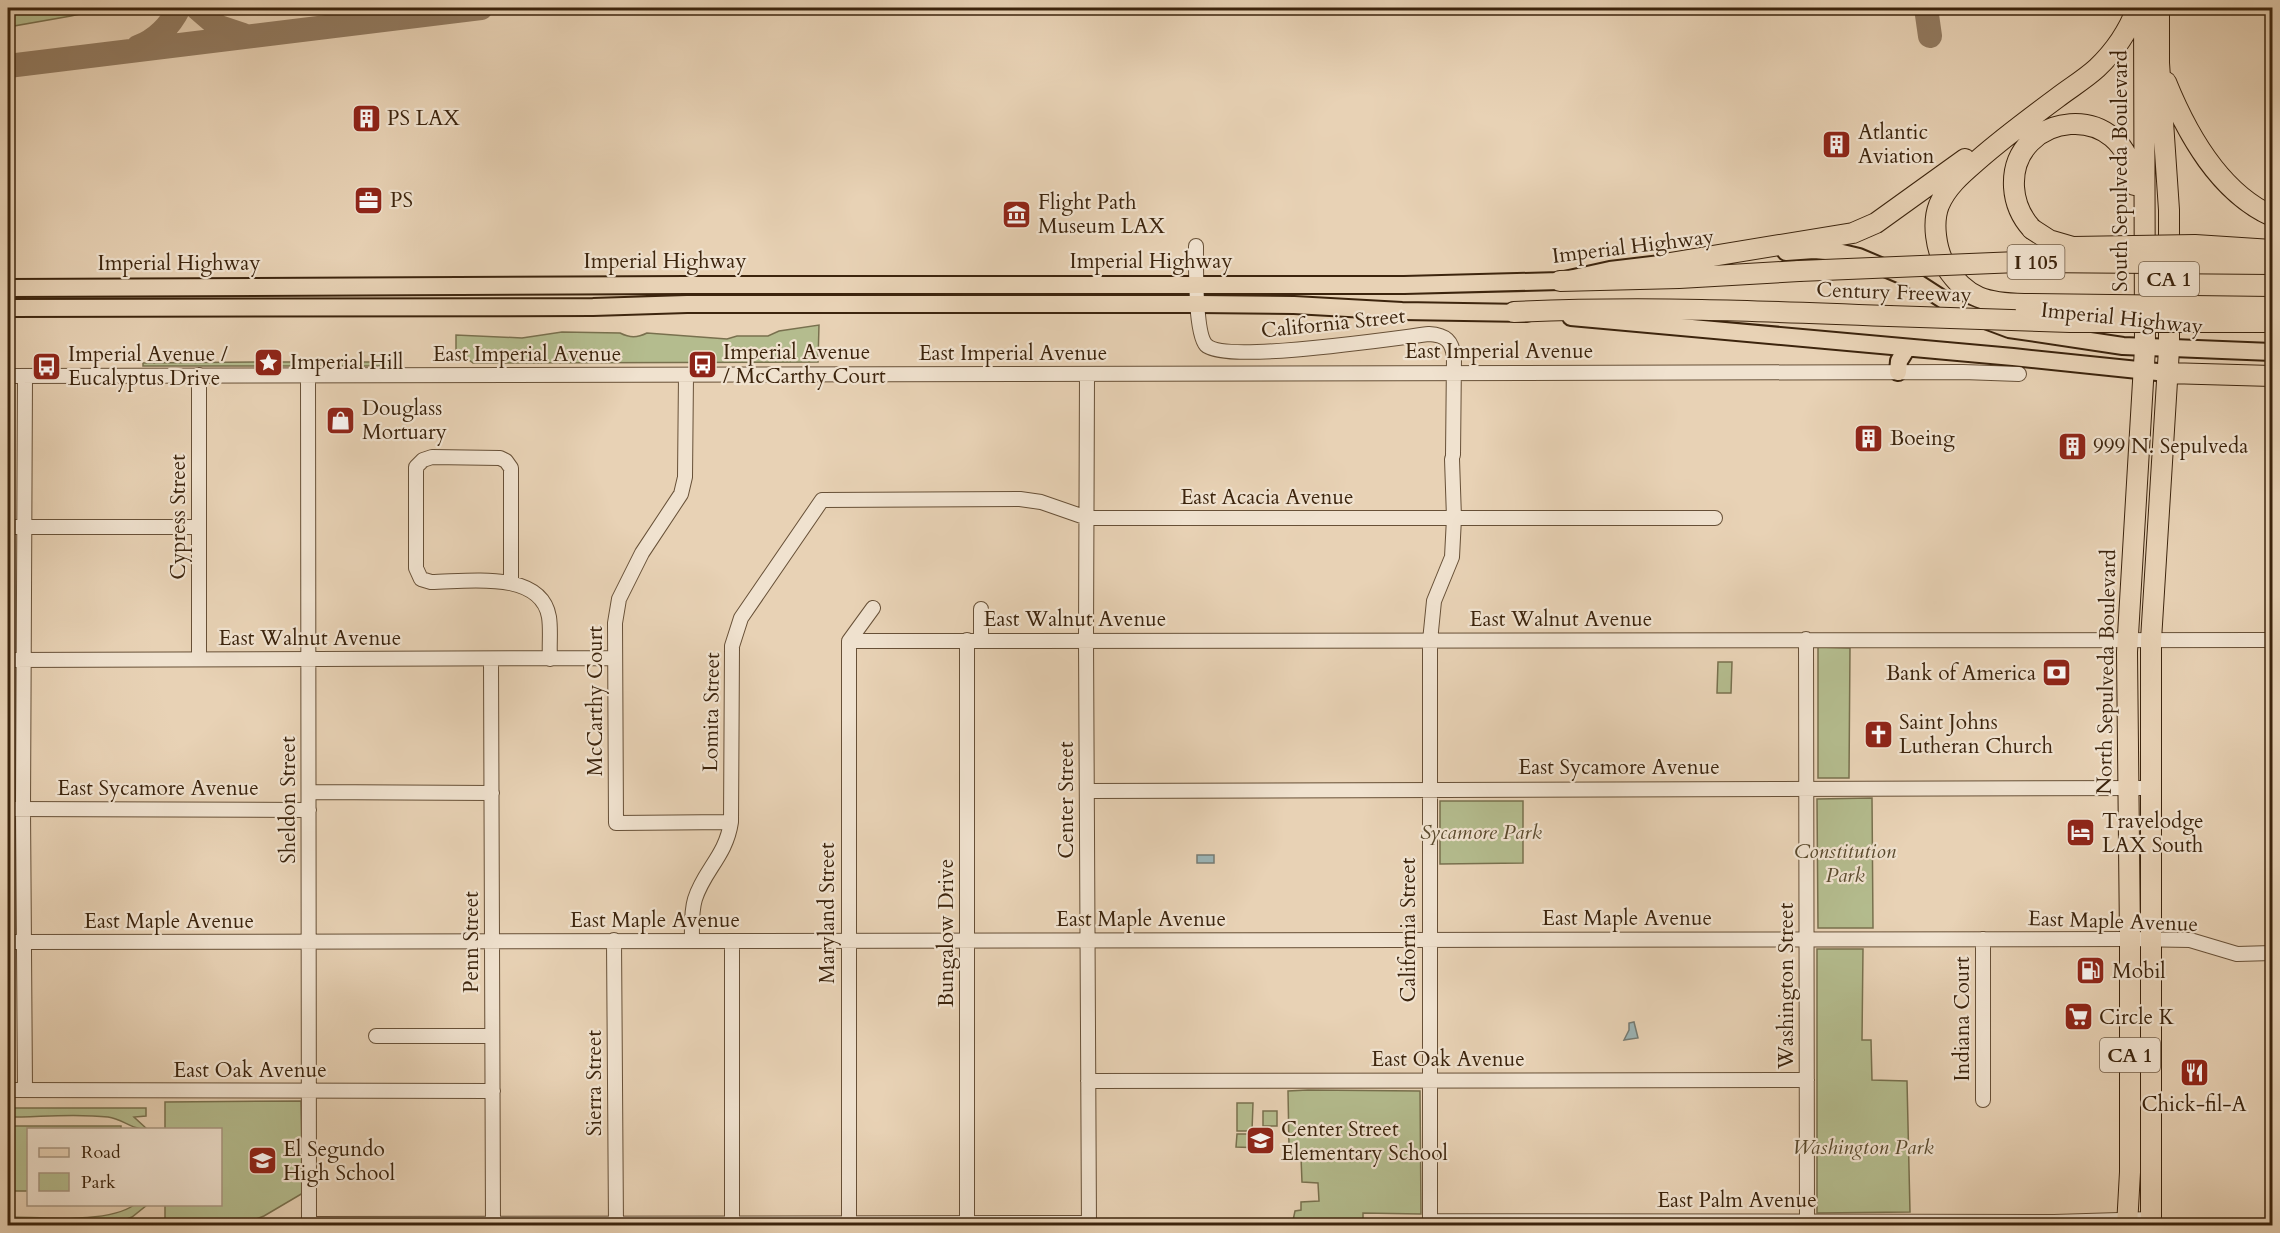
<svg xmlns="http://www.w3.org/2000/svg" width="2280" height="1233" viewBox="0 0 2280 1233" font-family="Cardo,serif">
<rect width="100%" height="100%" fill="#e8d2b5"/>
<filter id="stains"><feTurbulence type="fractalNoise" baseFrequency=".00333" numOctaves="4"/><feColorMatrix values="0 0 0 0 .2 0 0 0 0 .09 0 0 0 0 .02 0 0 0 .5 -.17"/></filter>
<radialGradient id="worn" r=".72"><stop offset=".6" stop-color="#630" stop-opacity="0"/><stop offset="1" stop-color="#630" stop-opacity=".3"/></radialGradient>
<!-- green -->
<path fill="#b4bc8e" stroke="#78704e" stroke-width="1.5" d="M8,8H106L71,16L8,27Z
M819,325L818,362L473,363L456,350V335L522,338L562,332L620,333C630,338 637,338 647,333L727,339L737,336H768L779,331Z
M268,360L275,362H402V366H143V363L261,362Z
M1818,647L1850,648L1849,778H1818Z
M1718,662H1732L1731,693H1717Z
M1872,798L1873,928H1818L1817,799Z
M1440,801H1523V863L1440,864Z
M1817,949H1863L1862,1040H1871L1872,1080L1907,1081L1910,1212L1817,1213Z
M1308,1090L1420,1091L1421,1214L1363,1213V1225H1292L1295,1211L1301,1210V1202L1319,1201L1318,1183L1302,1182L1301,1157L1289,1147L1288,1091Z
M301,1101L303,1193L264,1216L241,1225L165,1226V1205L220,1204V1130L165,1129V1102Z
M1237,1103H1253L1252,1131H1237Z
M8,1108H146V1116L134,1117L147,1129C132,1130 123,1119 108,1117C75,1113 40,1117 8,1117Z
M1263,1111H1277V1126H1263Z
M8,1126H121V1129L28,1130V1191H8Z
M1237,1134H1264L1263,1148L1236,1147Z
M134,1205H147L132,1217L113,1224L8,1225V1217C42,1217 107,1224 134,1205Z"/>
<!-- water -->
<path fill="#9bb5b7" stroke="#757b73" stroke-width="1.5" d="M1197,855H1214V863H1197Z
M1634,1022L1638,1038L1624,1040L1629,1030V1023Z"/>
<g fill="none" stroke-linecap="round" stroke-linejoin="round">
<!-- taxiway -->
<path stroke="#927b61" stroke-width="24" d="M197,8L219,27L243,35
M1926,8L1930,36
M138,47C158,39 170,26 179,8
M8,66L481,8"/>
<defs>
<path id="minor" d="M1196,246C1196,265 1195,333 1206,345C1225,364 1396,338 1429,334C1446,335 1452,341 1454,357L1453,455
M1087,374L1086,639L1089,1226
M199,375V659
M308,375L309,1226
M686,375L685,477L681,494L642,553L619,599L615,623L616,823L731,822
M8,376L1963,372L2019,374
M8,527H199
M511,582V468L506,461L500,458L432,457L423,460L416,467V568L421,579L431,582C465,582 541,569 549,617C551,630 549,645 550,659
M981,609V639
M1806,639L1807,1226
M967,640V1226
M849,641L2272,640
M491,659L493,1226
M8,660L613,658
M1087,791L2151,788
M309,792L492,793
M8,809L309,810
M614,940L616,1226
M692,941C692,927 691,912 695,899C704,870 726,856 731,822L732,646L741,618L822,500L1020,499L1041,502L1087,518H1715
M8,942L2130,939L2190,940L2237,954L2272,953
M376,1036H492
M1088,1081L1807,1080
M8,1090L493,1091
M25,1090L23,809L25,376
M1983,1100V939
M1430,1221L2054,1222L2151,1219
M309,1224L1089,1223
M732,1226V941
M849,1226V641L873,608
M1430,1226V641L1434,601L1452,557L1454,518L1452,459"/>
<path id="major" d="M1786,252L1814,250L1838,252L1859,257L1913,280L1961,311L2009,329L2123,346L2272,352
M8,288L687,285H1404L1560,281L1610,270L1677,262
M8,308L593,307L687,304H1198L1294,305L1402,311L1527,313
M1571,317L2013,357L2167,373
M1898,372L1899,361L1907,348"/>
<path id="highway" d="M2166,82C2187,134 2219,192 2272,216
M2032,229C2021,217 2015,204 2014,187C2010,111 2128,96 2134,185
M1664,264L1853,233L1876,223L1965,159
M1560,281L1679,278L1799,271
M2024,304C1987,303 1967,299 1946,267C1936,250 1932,223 1939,205C1947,186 1963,173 1978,160C2003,138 2030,118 2057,98C2070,88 2085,79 2097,68C2116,50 2128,32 2137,8
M1514,312C1639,306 1764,311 1889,316
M2167,373L2272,376
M2127,1226L2130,1172V939L2127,652L2145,348L2144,8
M2151,1226V640L2169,349V210L2159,63V8"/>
</defs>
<!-- minor casing -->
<use href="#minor" stroke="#675037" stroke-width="16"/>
<!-- major casing -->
<use href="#major" stroke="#3c240d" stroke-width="20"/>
<!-- highway casing -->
<use href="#highway" stroke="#3c240d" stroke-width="22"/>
<!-- minor -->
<use href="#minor" stroke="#f0e2cf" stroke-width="14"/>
<!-- major -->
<use href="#major" stroke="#e8d2b5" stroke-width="16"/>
<!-- highway -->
<use href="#highway" stroke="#e8d2b5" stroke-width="20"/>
<defs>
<path id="highway-bridge" d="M2032,229L2049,240L2073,247L2195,245L2272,250
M1799,271L2018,262L2272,264
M2024,304L2272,307
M1889,316L2070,322H2272"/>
</defs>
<!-- highway-bridge casing -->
<use href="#highway-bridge" stroke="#3c240d" stroke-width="22" stroke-linecap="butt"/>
<!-- highway-bridge -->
<use href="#highway-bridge" stroke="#e8d2b5" stroke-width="20"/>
</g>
<!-- icons -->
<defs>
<symbol id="building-square" viewBox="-11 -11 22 22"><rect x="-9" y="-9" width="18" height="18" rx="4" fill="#8f2418" stroke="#f0e2cf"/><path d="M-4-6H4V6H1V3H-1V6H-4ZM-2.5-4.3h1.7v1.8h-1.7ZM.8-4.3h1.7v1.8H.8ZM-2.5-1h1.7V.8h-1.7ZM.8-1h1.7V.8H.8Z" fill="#fff"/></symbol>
<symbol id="office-square" viewBox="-11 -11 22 22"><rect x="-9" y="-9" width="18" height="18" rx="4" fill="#8f2418" stroke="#f0e2cf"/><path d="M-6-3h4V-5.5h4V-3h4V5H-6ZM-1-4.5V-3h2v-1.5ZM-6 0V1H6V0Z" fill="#fff"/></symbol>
<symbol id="museum-square" viewBox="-11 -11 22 22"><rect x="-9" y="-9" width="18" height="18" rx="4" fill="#8f2418" stroke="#f0e2cf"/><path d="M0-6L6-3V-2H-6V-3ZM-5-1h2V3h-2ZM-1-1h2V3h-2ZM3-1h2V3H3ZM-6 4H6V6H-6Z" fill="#fff"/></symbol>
<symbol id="sight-square" viewBox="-11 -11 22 22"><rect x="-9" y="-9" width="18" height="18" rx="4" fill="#8f2418" stroke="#f0e2cf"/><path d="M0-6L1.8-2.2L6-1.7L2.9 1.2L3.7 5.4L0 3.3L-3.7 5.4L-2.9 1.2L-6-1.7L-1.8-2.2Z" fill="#fff"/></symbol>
<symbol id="bus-square" viewBox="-11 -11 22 22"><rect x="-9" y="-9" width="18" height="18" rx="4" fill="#8f2418" stroke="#f0e2cf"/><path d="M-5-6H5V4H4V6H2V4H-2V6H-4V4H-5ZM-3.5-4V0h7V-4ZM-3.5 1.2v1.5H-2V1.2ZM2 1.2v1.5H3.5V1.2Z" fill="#fff"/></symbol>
<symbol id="shop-square" viewBox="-11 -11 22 22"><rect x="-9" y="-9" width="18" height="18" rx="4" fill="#8f2418" stroke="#f0e2cf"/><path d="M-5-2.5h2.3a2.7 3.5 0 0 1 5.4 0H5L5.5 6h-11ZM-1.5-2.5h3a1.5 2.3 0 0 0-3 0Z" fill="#fff"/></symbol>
<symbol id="bank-square" viewBox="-11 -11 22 22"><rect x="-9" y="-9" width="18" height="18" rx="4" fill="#8f2418" stroke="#f0e2cf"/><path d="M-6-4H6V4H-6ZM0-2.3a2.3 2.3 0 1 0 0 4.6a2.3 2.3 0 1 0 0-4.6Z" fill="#fff"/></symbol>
<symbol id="church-square" viewBox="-11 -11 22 22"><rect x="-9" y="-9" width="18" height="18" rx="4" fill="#8f2418" stroke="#f0e2cf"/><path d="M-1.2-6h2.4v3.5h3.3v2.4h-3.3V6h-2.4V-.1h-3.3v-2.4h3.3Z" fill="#fff"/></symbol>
<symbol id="hotel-square" viewBox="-11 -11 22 22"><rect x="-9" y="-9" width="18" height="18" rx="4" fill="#8f2418" stroke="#f0e2cf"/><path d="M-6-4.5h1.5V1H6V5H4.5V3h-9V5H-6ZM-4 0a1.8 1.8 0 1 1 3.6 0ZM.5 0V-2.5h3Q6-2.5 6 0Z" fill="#fff"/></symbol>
<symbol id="fuel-square" viewBox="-11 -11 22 22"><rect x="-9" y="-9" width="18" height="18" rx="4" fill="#8f2418" stroke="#f0e2cf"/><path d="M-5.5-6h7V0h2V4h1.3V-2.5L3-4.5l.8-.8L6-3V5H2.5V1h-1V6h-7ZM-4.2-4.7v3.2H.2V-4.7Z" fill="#fff"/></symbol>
<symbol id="supermarket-square" viewBox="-11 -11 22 22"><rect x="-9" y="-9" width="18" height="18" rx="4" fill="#8f2418" stroke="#f0e2cf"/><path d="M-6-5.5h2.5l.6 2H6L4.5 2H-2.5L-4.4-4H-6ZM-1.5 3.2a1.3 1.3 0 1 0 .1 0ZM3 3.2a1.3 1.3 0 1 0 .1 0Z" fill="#fff"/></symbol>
<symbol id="restaurant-square" viewBox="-11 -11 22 22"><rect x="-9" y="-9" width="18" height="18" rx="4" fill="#8f2418" stroke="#f0e2cf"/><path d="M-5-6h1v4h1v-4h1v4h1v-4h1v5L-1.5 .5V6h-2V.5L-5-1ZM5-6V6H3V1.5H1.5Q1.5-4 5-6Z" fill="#fff"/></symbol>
<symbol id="school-square" viewBox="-11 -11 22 22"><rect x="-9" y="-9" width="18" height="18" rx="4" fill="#8f2418" stroke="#f0e2cf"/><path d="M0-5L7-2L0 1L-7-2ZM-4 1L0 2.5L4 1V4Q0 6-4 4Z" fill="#fff"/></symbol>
</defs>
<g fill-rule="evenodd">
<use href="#building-square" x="350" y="102" width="33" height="33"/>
<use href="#building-square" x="1820" y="128" width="33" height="33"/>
<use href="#office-square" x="352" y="184" width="33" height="33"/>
<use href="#museum-square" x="1000" y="198" width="33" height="33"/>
<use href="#sight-square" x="252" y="346" width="33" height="33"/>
<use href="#bus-square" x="686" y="348" width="33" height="33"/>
<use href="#bus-square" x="30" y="350" width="33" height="33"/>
<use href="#shop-square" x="324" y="404" width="33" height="33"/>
<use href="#building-square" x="1852" y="422" width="33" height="33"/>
<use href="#building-square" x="2056" y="430" width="33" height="33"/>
<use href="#bank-square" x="2040" y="656" width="33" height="33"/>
<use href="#church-square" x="1862" y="718" width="33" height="33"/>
<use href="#hotel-square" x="2064" y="816" width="33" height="33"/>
<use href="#fuel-square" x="2074" y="954" width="33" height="33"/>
<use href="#supermarket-square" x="2062" y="1000" width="33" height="33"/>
<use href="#restaurant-square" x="2178" y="1056" width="33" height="33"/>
<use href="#school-square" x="1244" y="1124" width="33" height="33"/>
<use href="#school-square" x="246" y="1144" width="33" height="33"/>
</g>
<g text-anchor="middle" stroke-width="4.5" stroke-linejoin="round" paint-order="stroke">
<!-- shield labels -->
<g fill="#f0e2cf" stroke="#725d47" stroke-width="1.5">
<rect x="2007.5" y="245" width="57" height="34" rx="4.5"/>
<rect x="2139" y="262" width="60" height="34" rx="4.5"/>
<rect x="2100" y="1038" width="60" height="34" rx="4.5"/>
</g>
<g font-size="20" font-weight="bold" fill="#3c240d">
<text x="2036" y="269">I 105</text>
<text x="2169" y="286">CA 1</text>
<text x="2130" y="1062">CA 1</text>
</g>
<!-- poi labels -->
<g font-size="21" fill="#3c240d" stroke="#f0e2cf" text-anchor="start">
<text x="387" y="125">PS LAX</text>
<text x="1858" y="139">Atlantic<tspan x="1858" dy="24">Aviation</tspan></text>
<text x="390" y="207">PS</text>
<text x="1038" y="209">Flight Path<tspan x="1038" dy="24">Museum LAX</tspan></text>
<text x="723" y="359">Imperial Avenue<tspan x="723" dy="24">/ McCarthy Court</tspan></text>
<text x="68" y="361">Imperial Avenue /<tspan x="68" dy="24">Eucalyptus Drive</tspan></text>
<text x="290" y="369">Imperial Hill</text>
<text x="362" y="415">Douglass<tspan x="362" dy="24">Mortuary</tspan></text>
<text x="1890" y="445">Boeing</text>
<text x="2093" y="453">999 N. Sepulveda</text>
<text x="2036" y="680" text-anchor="end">Bank of America</text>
<text x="1899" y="729">Saint Johns<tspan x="1899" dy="24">Lutheran Church</tspan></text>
<text x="2102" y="828">Travelodge<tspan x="2102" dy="24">LAX South</tspan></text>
<text x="2112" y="978">Mobil</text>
<text x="2099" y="1024">Circle K</text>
<text x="2194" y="1111" text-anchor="middle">Chick-fil-A</text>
<text x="1281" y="1136">Center Street<tspan x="1281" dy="24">Elementary School</tspan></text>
<text x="283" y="1156">El Segundo<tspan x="283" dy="24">High School</tspan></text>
</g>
<!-- street labels -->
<g font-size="21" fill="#3c240d" stroke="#f0e2cf">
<text transform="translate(2120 171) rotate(-90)" y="7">South Sepulveda Boulevard</text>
<text transform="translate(1633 246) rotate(-7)" y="7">Imperial Highway</text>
<text x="665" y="268">Imperial Highway</text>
<text x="1151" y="268">Imperial Highway</text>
<text x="179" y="270">Imperial Highway</text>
<text transform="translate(1894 292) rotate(2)" y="7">Century Freeway</text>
<text transform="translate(2122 318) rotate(6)" y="7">Imperial Highway</text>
<text transform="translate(1333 323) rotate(-6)" y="7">California Street</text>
<text x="1499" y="358">East Imperial Avenue</text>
<text x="1013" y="360">East Imperial Avenue</text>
<text x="527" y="361">East Imperial Avenue</text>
<text x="1267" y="504">East Acacia Avenue</text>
<text transform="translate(178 517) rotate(-90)" y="7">Cypress Street</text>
<text x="1075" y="626">East Walnut Avenue</text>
<text x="1561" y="626">East Walnut Avenue</text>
<text x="310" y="645">East Walnut Avenue</text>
<text transform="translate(2106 672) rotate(-89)" y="7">North Sepulveda Boulevard</text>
<text transform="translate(595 701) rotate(-90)" y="7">McCarthy Court</text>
<text transform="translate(711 712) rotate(-89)" y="7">Lomita Street</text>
<text x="1619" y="774">East Sycamore Avenue</text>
<text x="158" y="795">East Sycamore Avenue</text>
<text transform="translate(288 800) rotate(-90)" y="7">Sheldon Street</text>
<text transform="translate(1066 800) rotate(-90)" y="7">Center Street</text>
<text transform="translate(827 913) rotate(-90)" y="7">Maryland Street</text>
<text x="1627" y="925">East Maple Avenue</text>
<text x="1141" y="926">East Maple Avenue</text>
<text x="655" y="927">East Maple Avenue</text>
<text x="169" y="928">East Maple Avenue</text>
<text transform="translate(2113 921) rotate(2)" y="7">East Maple Avenue</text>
<text transform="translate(1408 930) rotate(-90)" y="7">California Street</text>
<text transform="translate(946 933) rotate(-90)" y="7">Bungalow Drive</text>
<text transform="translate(471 942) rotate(-90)" y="7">Penn Street</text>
<text transform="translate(1786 986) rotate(-90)" y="7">Washington Street</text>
<text transform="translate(1962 1019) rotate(-90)" y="7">Indiana Court</text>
<text x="1448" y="1066">East Oak Avenue</text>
<text x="250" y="1077">East Oak Avenue</text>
<text transform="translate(594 1083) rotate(-90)" y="7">Sierra Street</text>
<text x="1737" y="1207">East Palm Avenue</text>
</g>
<!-- park labels -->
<g font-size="21" font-style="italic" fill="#5a4a2d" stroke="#f0e2cf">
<text x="1481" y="839">Sycamore Park</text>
<text x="1845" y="858">Constitution<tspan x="1845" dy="24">Park</tspan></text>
<text x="1863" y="1154">Washington Park</text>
</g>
</g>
<!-- margin -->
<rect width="2280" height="1233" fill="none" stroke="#e8d2b5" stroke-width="30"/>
<rect x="9" y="9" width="2262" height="1215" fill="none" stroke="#3c240d" stroke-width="3"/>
<rect x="15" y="15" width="2250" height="1203" fill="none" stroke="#3c240d" stroke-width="1.5"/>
<!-- legend -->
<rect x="27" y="1128" width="195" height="78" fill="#f0e2cf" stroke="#a89681" stroke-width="1.5"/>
<rect x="39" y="1148" width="30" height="9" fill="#e8d2b5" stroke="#a89681" stroke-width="1.5"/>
<text x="81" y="1158" font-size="18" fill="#3c240d">Road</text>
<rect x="39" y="1173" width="30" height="18" fill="#b4bc8e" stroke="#a89681" stroke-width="1.5"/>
<text x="81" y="1188" font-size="18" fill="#3c240d">Park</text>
<rect width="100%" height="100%" filter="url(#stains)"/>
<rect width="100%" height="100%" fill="url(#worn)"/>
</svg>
